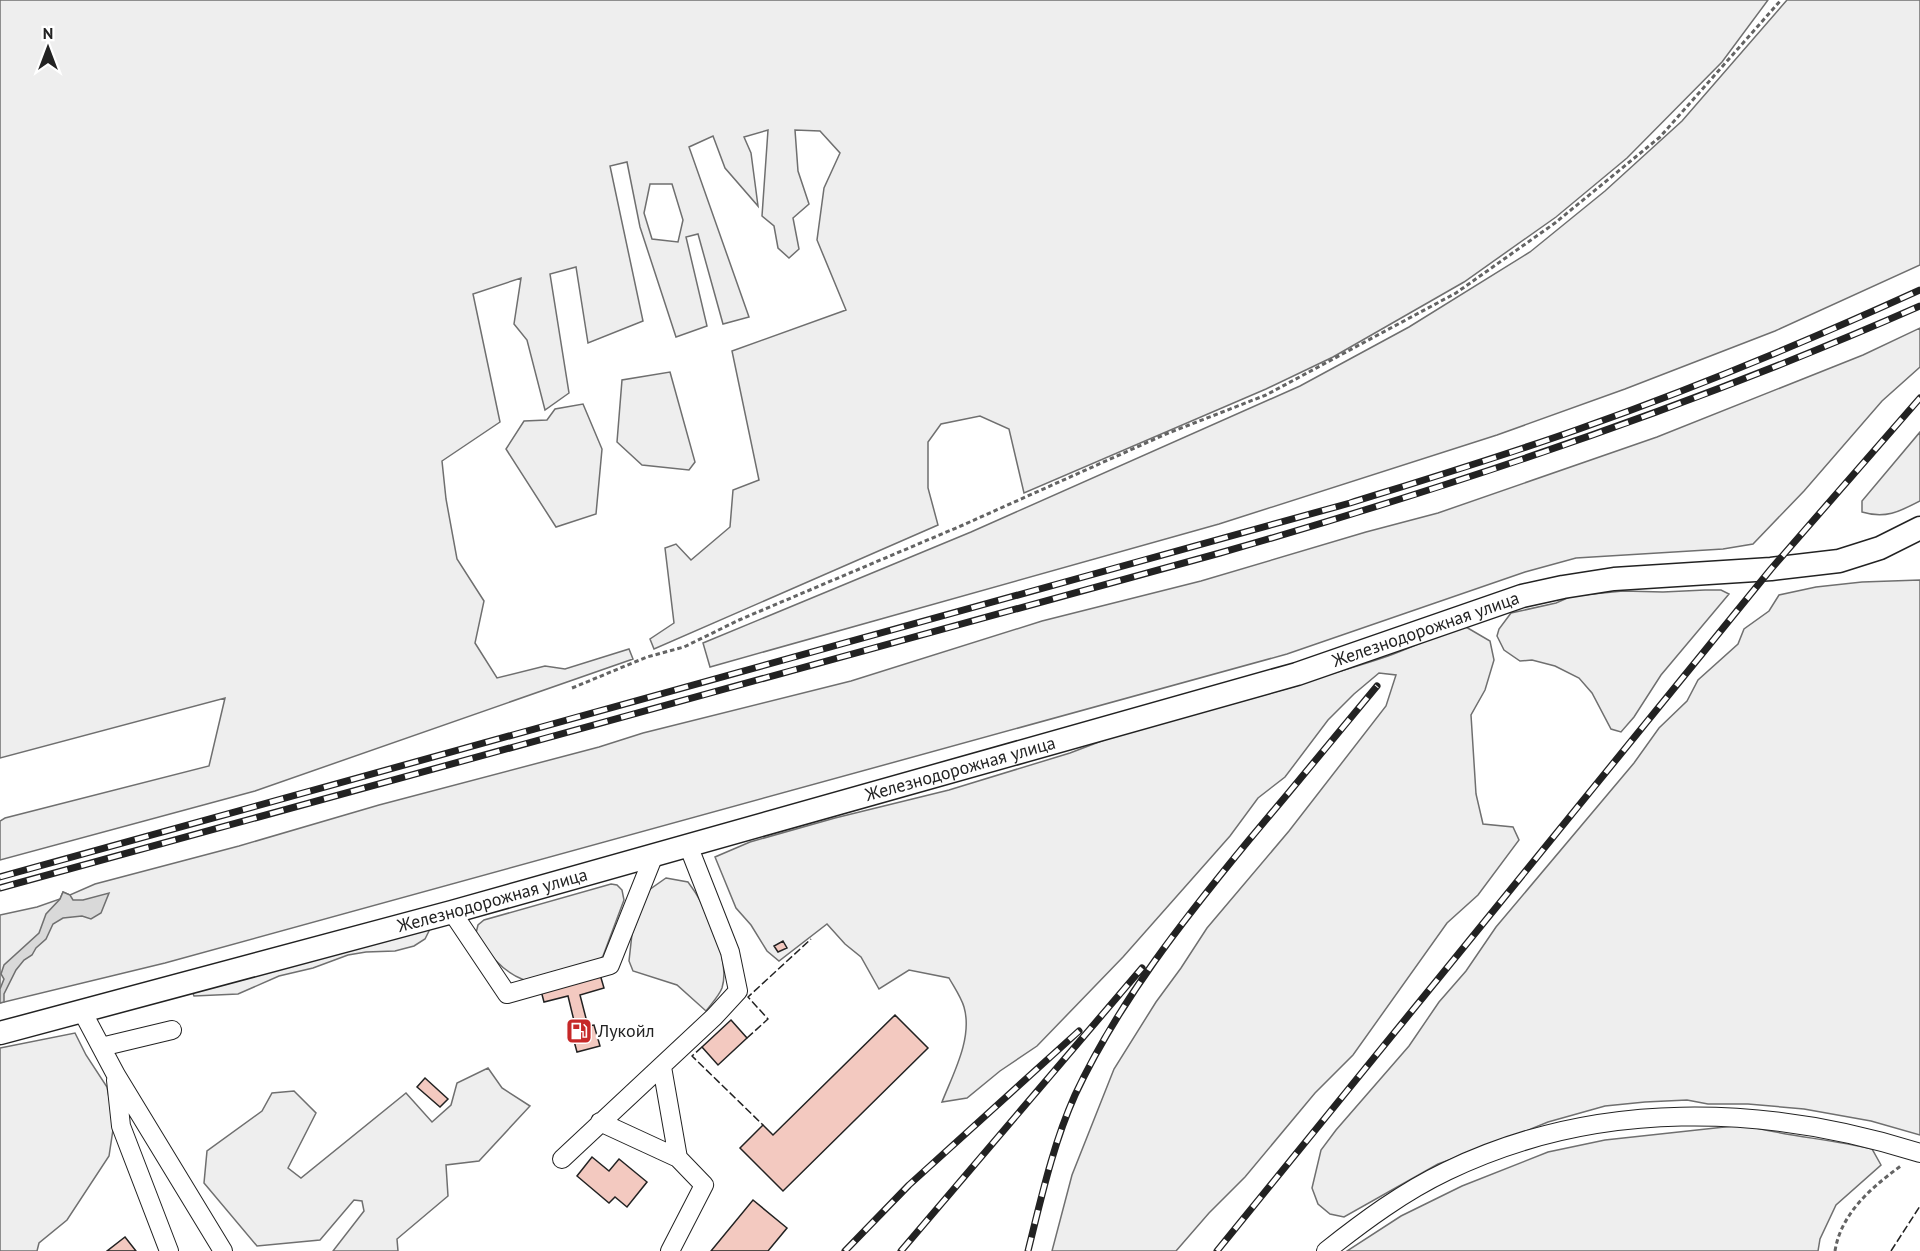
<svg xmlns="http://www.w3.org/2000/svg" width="1920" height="1251" viewBox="0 0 1920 1251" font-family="'PT Sans',sans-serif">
<rect width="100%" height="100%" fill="#fff"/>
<!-- green -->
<path fill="#eee" stroke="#6f6f6f" stroke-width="1.5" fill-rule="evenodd" d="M0,0H1768L1722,62L1627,158L1556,217L1464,282L1333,357L1266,389L1024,493L1009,429L980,416L941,424L928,442V488L938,525L654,649L650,639L674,623L665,548L676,544L691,560L730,527L733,490L759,480L732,351L846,310L817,240L824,188L840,153L820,131L795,130L798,171L809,204L793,218L799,249L789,258L778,248L774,226L762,216L768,130L744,137L751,153L758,206L725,168L713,136L689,147L749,317L723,324L698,234L686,237L707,326L676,337L640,227L627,162L610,166L643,321L588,343L576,267L550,274L569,393L545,410L527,340L514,324L521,278L473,294L500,422L442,461L446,499L457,559L484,601L475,643L497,678L545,666L565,669L629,649L633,659L255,791L0,860V821L5,818L209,766L225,698L0,758ZM672,184L683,220L678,242L652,239L644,213L650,184Z
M1787,0H1920V265L1775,331L1625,389L1497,435L1219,524L710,667L703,643L971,532L1300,386L1409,327L1530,252L1605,191L1682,121Z
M1920,328V367L1882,401L1804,491L1753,544L1723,549L1576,558L1525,572L1287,654L165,963L0,1003V915L37,907L60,899L63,892L70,895L95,884L239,846L379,805L599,747L643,733L851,681L1042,621L1201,581L1366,532L1438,513L1657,437L1863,355Z
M670,372L695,462L689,470L642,465L617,442L622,380Z
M583,404L602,449L596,514L556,527L506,449L524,421L547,420L555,409Z
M1920,432V501C1899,512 1885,519 1862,512V501Z
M1920,580V1135L1871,1121L1804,1109L1748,1104H1708L1687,1100L1645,1102L1605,1106L1548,1122L1494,1144L1438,1164L1344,1217L1330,1214L1318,1204L1312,1188L1321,1150L1336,1130L1409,1046L1439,1002L1466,971L1496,927L1634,763L1659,728L1687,701L1698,680L1738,644L1744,629L1769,611L1779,595L1816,587L1862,582Z
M1705,590H1721L1729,594L1661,675L1634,717L1621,732L1611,729L1592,693L1579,678L1555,666L1532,660L1520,661L1504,650L1497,636L1499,629L1511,613L1556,603L1572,596L1623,591L1663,592Z
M1466,627L1490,641L1494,660L1485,690L1471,715L1476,794L1483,824L1513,827L1519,840L1478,895L1447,923L1353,1055L1315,1093L1245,1177L1209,1213L1176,1251H1052L1072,1175L1114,1069L1156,1002L1181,968L1207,928L1289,831L1386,706L1396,675L1379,673L1354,694L1328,720L1285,777L1258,798L1230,836L1123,957L1037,1046L1000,1071L967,1098L942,1102C953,1074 973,1038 964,1007C961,997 954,987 949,978L909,970L879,989L861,957L845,944L827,924L779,961L767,951L751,925L736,908L715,857L750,842L835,818L949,790L1070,753L1112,737L1296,686C1326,674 1357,667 1388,656C1414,647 1439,633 1466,627Z
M666,878L688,882C705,904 731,959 722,988C719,996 711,1004 706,1011L677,985L633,971L629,961L632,934L649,890Z
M611,884L617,885L622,890L624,900L603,956L595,966L524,980C501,971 489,954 476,933L478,925L484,920Z
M430,929L425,939L414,946L395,951L366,952L348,955L313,968L279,976L238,994L194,996L191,988Z
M75,1033L86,1055L107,1087L114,1123L109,1156L67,1220L39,1243L37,1251H0V1048Z
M488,1068L502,1088L530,1106L479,1161L446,1165L448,1196L397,1239L398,1251H333L364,1211L362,1201L354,1200L320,1240L257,1246L204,1183L207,1151L262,1111L272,1093L294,1091L316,1113L288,1168L301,1178L406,1093L432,1122L451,1105L457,1083Z
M1743,1125C1785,1136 1829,1139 1872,1149L1881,1165L1836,1205L1820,1239L1818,1251H1347L1401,1216L1462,1186L1548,1152L1605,1140Z"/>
<!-- water -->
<path fill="#d9d9d9" stroke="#6f6f6f" stroke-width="1.5" d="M63,892L70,895L73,900H83L109,893L101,913L91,919L82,916L63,918L53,924L46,939L36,948L32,955L24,960L16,970L4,994V1002L0,1003V989L4,979L1,974L4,965L39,933L46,914L60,899Z"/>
<!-- building -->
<path fill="#f3c9c0" stroke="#222" stroke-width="1.5" d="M783,941L787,948L778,952L774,946Z
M599,971L604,988L580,995L588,1026L594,1025L600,1046L577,1052L571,1030L576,1029L568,996L544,1002L540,987Z
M895,1015L928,1048L783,1191L740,1148L763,1125L773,1135Z
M731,1020L747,1038L718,1065L702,1047Z
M425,1078L448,1099L440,1107L417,1087Z
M592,1157L609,1171L619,1159L647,1182L627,1207L615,1197L609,1203L577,1176Z
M753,1200L787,1228L768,1251H711Z
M125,1237L136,1251H107Z"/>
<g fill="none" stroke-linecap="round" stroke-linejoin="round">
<defs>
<path id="minor" d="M452,912L507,994L610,965L654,855
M82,1011L116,1075L223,1251
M101,1047L172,1030
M662,1067L678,1158L704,1185L670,1251
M116,1080L121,1126L169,1251
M600,1122L678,1158
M562,1159L714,1017L738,991L730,952L688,845
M1326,1251C1364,1221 1403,1192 1447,1171C1596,1099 1765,1104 1920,1153"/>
<g id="major">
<path id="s1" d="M0,1033L452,912L1297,674L1522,596L1563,587L1614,579L1771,569L1839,561L1880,548L1920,528"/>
</g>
</defs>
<!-- minor casing -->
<use href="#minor" stroke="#222" stroke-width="20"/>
<!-- major casing -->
<use href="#major" stroke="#222" stroke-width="25"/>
<!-- path -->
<path stroke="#646464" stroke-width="3" stroke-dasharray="4.5 3" stroke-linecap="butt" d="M572,688L647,657L684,647L739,620L963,525L1166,434L1266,395L1456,293L1555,223L1660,137L1781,0
M1835,1251C1841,1213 1872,1187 1902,1165"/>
<!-- minor -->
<use href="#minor" stroke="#fff" stroke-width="18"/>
<!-- major -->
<use href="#major" stroke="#fff" stroke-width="22"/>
<defs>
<path id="rail" d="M0,877L1350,503C1427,479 1503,456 1579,429C1695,388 1808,341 1920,290
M0,888L1220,553C1458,485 1693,406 1920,306
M845,1251L909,1185L1079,1031
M901,1251L1142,968
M1028,1251C1041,1199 1053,1144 1075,1095C1119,1001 1184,919 1249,840C1292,789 1334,738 1377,686
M1217,1251L1771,569L1920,398"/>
</defs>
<!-- rail casing -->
<use href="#rail" stroke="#222" stroke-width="7"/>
<!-- rail -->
<use href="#rail" stroke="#fff" stroke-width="4.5" stroke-dasharray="14" stroke-linecap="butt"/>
<!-- fence -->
<path stroke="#222" stroke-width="1.5" stroke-dasharray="8 3" stroke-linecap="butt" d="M747,1038L768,1019L748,997L811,939
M702,1047L692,1056L763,1125
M1891,1251L1920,1206"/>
</g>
<!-- icons -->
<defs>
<symbol id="fuel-square" viewBox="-11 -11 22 22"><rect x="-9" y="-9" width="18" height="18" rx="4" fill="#c62828" stroke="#fff"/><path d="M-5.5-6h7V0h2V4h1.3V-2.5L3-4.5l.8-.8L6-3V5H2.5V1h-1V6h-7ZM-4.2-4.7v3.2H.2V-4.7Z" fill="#fff"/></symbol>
</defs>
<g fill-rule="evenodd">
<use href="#fuel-square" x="564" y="1016" width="30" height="30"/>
</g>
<g text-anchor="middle" stroke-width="4.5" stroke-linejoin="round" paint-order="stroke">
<!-- street labels -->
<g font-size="18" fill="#222" stroke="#fff">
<text dy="6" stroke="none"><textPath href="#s1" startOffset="1482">Железнодорожная улица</textPath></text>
<text dy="6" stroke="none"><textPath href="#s1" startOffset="996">Железнодорожная улица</textPath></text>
<text dy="6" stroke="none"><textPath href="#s1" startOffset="510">Железнодорожная улица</textPath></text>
</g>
<!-- poi labels -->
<g font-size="18" fill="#222" stroke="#fff" text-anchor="start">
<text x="598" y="1037">Лукойл</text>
</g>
</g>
<!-- north arrow -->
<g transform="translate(48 48)" stroke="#ffffff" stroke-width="4.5" paint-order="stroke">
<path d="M0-4.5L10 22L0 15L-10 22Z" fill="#222222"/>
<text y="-9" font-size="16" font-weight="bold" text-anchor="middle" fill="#222222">N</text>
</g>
</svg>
